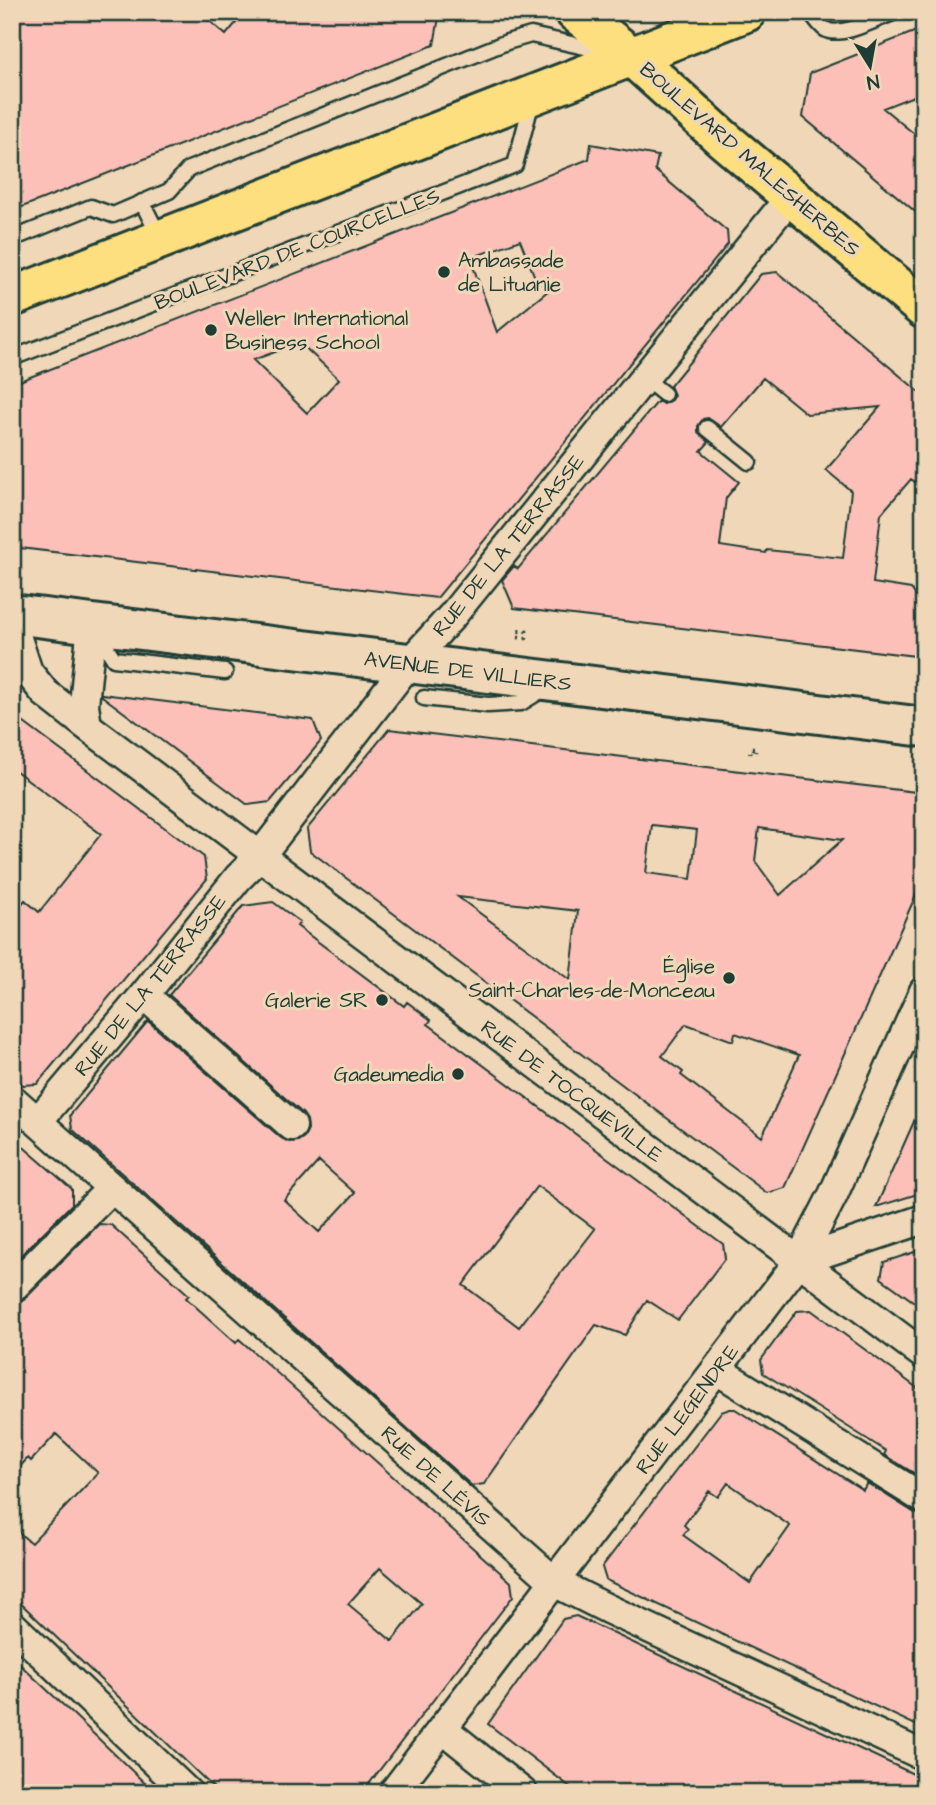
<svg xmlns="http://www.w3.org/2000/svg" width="936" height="1805" viewBox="0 0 936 1805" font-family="'Architects Daughter',sans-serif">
<rect width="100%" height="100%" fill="#f0d7b8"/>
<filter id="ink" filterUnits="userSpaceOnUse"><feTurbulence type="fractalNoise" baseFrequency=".0143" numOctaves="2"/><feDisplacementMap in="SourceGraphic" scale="14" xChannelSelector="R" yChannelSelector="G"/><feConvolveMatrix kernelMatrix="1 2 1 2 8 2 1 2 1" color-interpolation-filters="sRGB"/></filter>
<g filter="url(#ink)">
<!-- building -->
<path fill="#fcc0b8" stroke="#1f3d34" stroke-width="2" fill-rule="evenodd" d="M12,12H199L226,35L245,12H440L434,45L12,211Z
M924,28V92L883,108L924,142V219L803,117L810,73Z
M591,144L658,156L655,170L727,231L728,244L437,598L12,547V384L589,159ZM520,240L536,280L549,290L497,332L470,258ZM300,343L339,379L307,413L253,360Z
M777,272L924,396V489L911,479L881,514L873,583L911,589L918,598L924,599V657L514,608L502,580L514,566L518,569L658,401L663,404L671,400L674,395L670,386L761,274ZM763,378L807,414L880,407L826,470L851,491L843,558L767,550L766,553L720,546L726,498L739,482L701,451L709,442L698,432V426L703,419L708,418L721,427Z
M102,694L313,720L321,741L270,802L248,805L102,696Z
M12,714L204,857L207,879L37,1084L23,1085L12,1075V915L25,900L39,912L101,834L12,768Z
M389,729L924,793V877L785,1188L767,1193L310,851L307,829ZM652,825L697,830L691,879L646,873ZM759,828L842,840L780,895L755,861ZM458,897L578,911L570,980ZM686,1024L733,1041L735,1033L799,1055L762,1137L681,1075L683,1072L662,1056Z
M273,902L300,922L297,926L404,1006L407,1002L431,1020L428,1024L723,1244L725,1258L678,1320L647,1300L625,1335L596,1325L484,1484L472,1486L72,1129L70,1115L148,1021L281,1138L289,1142L298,1141L304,1137L308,1129L307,1120L303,1114L169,995L243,906ZM319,1161L355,1193L319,1232L284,1200ZM537,1186L595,1229L519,1327L463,1285Z
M924,1099V1192L876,1207Z
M12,1137L72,1189V1204L12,1264Z
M99,1224L111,1225L189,1295L186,1298L236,1343L239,1339L511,1582L513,1596L362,1793H219L12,1595V1527L31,1543L98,1473L56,1434L31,1461L28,1458L12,1475V1304L24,1300ZM380,1568L422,1604L392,1641L348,1604Z
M924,1249V1309L881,1278L884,1262Z
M811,1310L924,1393V1479L884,1455L886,1451L763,1373L761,1360L797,1311Z
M730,1409H735L863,1490L867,1483L915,1513L924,1516V1729L606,1580L602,1567L721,1412ZM728,1483L790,1526L750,1583L683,1535L688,1529L684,1525L709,1491L718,1497Z
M576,1616L924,1779V1793H578L488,1724L563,1619Z
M12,1657L77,1718L155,1793H12Z"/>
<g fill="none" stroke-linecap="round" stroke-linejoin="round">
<defs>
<path id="lane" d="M810,12C815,17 819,25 825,29C840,39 879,18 895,12
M142,202L160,238
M12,239L91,207L113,215L169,191L189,169L507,42L531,35L607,52
M12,358L515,165L532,101
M644,378L664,394
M707,428L749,462
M96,631L114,659L225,672
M424,698L488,705L521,703L547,687"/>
<path id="street" d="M12,623L28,672L45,693L87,726L924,1355
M87,726L84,705L92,624
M144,995L292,1126
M12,1099L556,1583L608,1609L924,1756
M38,1121L144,995L238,878L260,856L409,663L452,616L791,196
M799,1261L924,1219
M12,1288L112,1188
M717,1370L924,1499
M12,1625L188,1793
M443,1729L523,1793
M393,1793L799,1261L833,1195L924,991"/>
<path id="secondary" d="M12,614L924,727"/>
<path id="primary" d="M575,12L632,57L722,138L924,309
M12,297L746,12"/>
</defs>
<!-- lane casing -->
<use href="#lane" stroke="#1f3d34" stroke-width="19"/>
<!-- street casing -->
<use href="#street" stroke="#1f3d34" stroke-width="33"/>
<!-- secondary casing -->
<use href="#secondary" stroke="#1f3d34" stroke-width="44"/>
<!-- primary casing -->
<use href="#primary" stroke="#1f3d34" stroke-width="44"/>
<!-- path -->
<path stroke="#1f3d34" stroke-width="4.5" stroke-dasharray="2 5" stroke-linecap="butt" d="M518,637L526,638L527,635L526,631H518
M750,754L751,748H756L755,752"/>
<!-- lane -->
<use href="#lane" stroke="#f0d7b8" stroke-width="14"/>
<!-- street -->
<use href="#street" stroke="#f0d7b8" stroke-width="28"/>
<!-- secondary -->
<use href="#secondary" stroke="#f0d7b8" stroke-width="38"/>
<!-- primary -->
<use href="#primary" stroke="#fedf80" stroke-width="38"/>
</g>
</g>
<!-- markers -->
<g fill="#1f3d34" stroke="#f0d7b8" stroke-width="2.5">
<circle cx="444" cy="272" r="7"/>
<circle cx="211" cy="330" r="7"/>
<circle cx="729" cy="978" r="7"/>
<circle cx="382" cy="1000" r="7"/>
<circle cx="458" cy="1074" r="7"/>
</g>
<g text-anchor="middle" stroke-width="6" stroke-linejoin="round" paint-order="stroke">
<!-- street labels -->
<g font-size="21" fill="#1f3d34" stroke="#f0d7b8">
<text transform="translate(750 159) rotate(41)" y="7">BOULEVARD MALESHERBES</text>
<text transform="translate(297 249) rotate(-21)" y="7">BOULEVARD DE COURCELLES</text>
<text transform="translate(508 545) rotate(-51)" y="7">RUE DE LA TERRASSE</text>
<text transform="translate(468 671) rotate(7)" y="7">AVENUE DE VILLIERS</text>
<text transform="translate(150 985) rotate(-51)" y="7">RUE DE LA TERRASSE</text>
<text transform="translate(572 1091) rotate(37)" y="7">RUE DE TOCQUEVILLE</text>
<text transform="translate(687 1409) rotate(-53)" y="7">RUE LEGENDRE</text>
<text transform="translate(436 1476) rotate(42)" y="7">RUE DE LÉVIS</text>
</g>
<!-- poi labels -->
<g font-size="21" fill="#1f3d34" stroke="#f0d7b8" text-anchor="end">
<text x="458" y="267" text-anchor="start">Ambassade<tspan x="458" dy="24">de Lituanie</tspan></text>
<text x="225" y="325" text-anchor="start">Weller International<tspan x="225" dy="24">Business School</tspan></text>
<text x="715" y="973">Église<tspan x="715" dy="24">Saint-Charles-de-Monceau</tspan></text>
<text x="368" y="1007">Galerie SR</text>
<text x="444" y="1081">Gadeumedia</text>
</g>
</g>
<!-- margin -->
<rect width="936" height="1805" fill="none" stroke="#f0d7b8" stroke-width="42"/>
<rect x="21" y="21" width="894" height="1763" fill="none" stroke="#1f3d34" stroke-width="2.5" filter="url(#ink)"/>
<!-- north arrow -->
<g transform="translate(870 66) rotate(169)" stroke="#f0d7b8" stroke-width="5" paint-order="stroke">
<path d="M0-5L12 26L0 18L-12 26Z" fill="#1f3d34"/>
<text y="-10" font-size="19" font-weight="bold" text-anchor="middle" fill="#1f3d34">N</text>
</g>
</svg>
